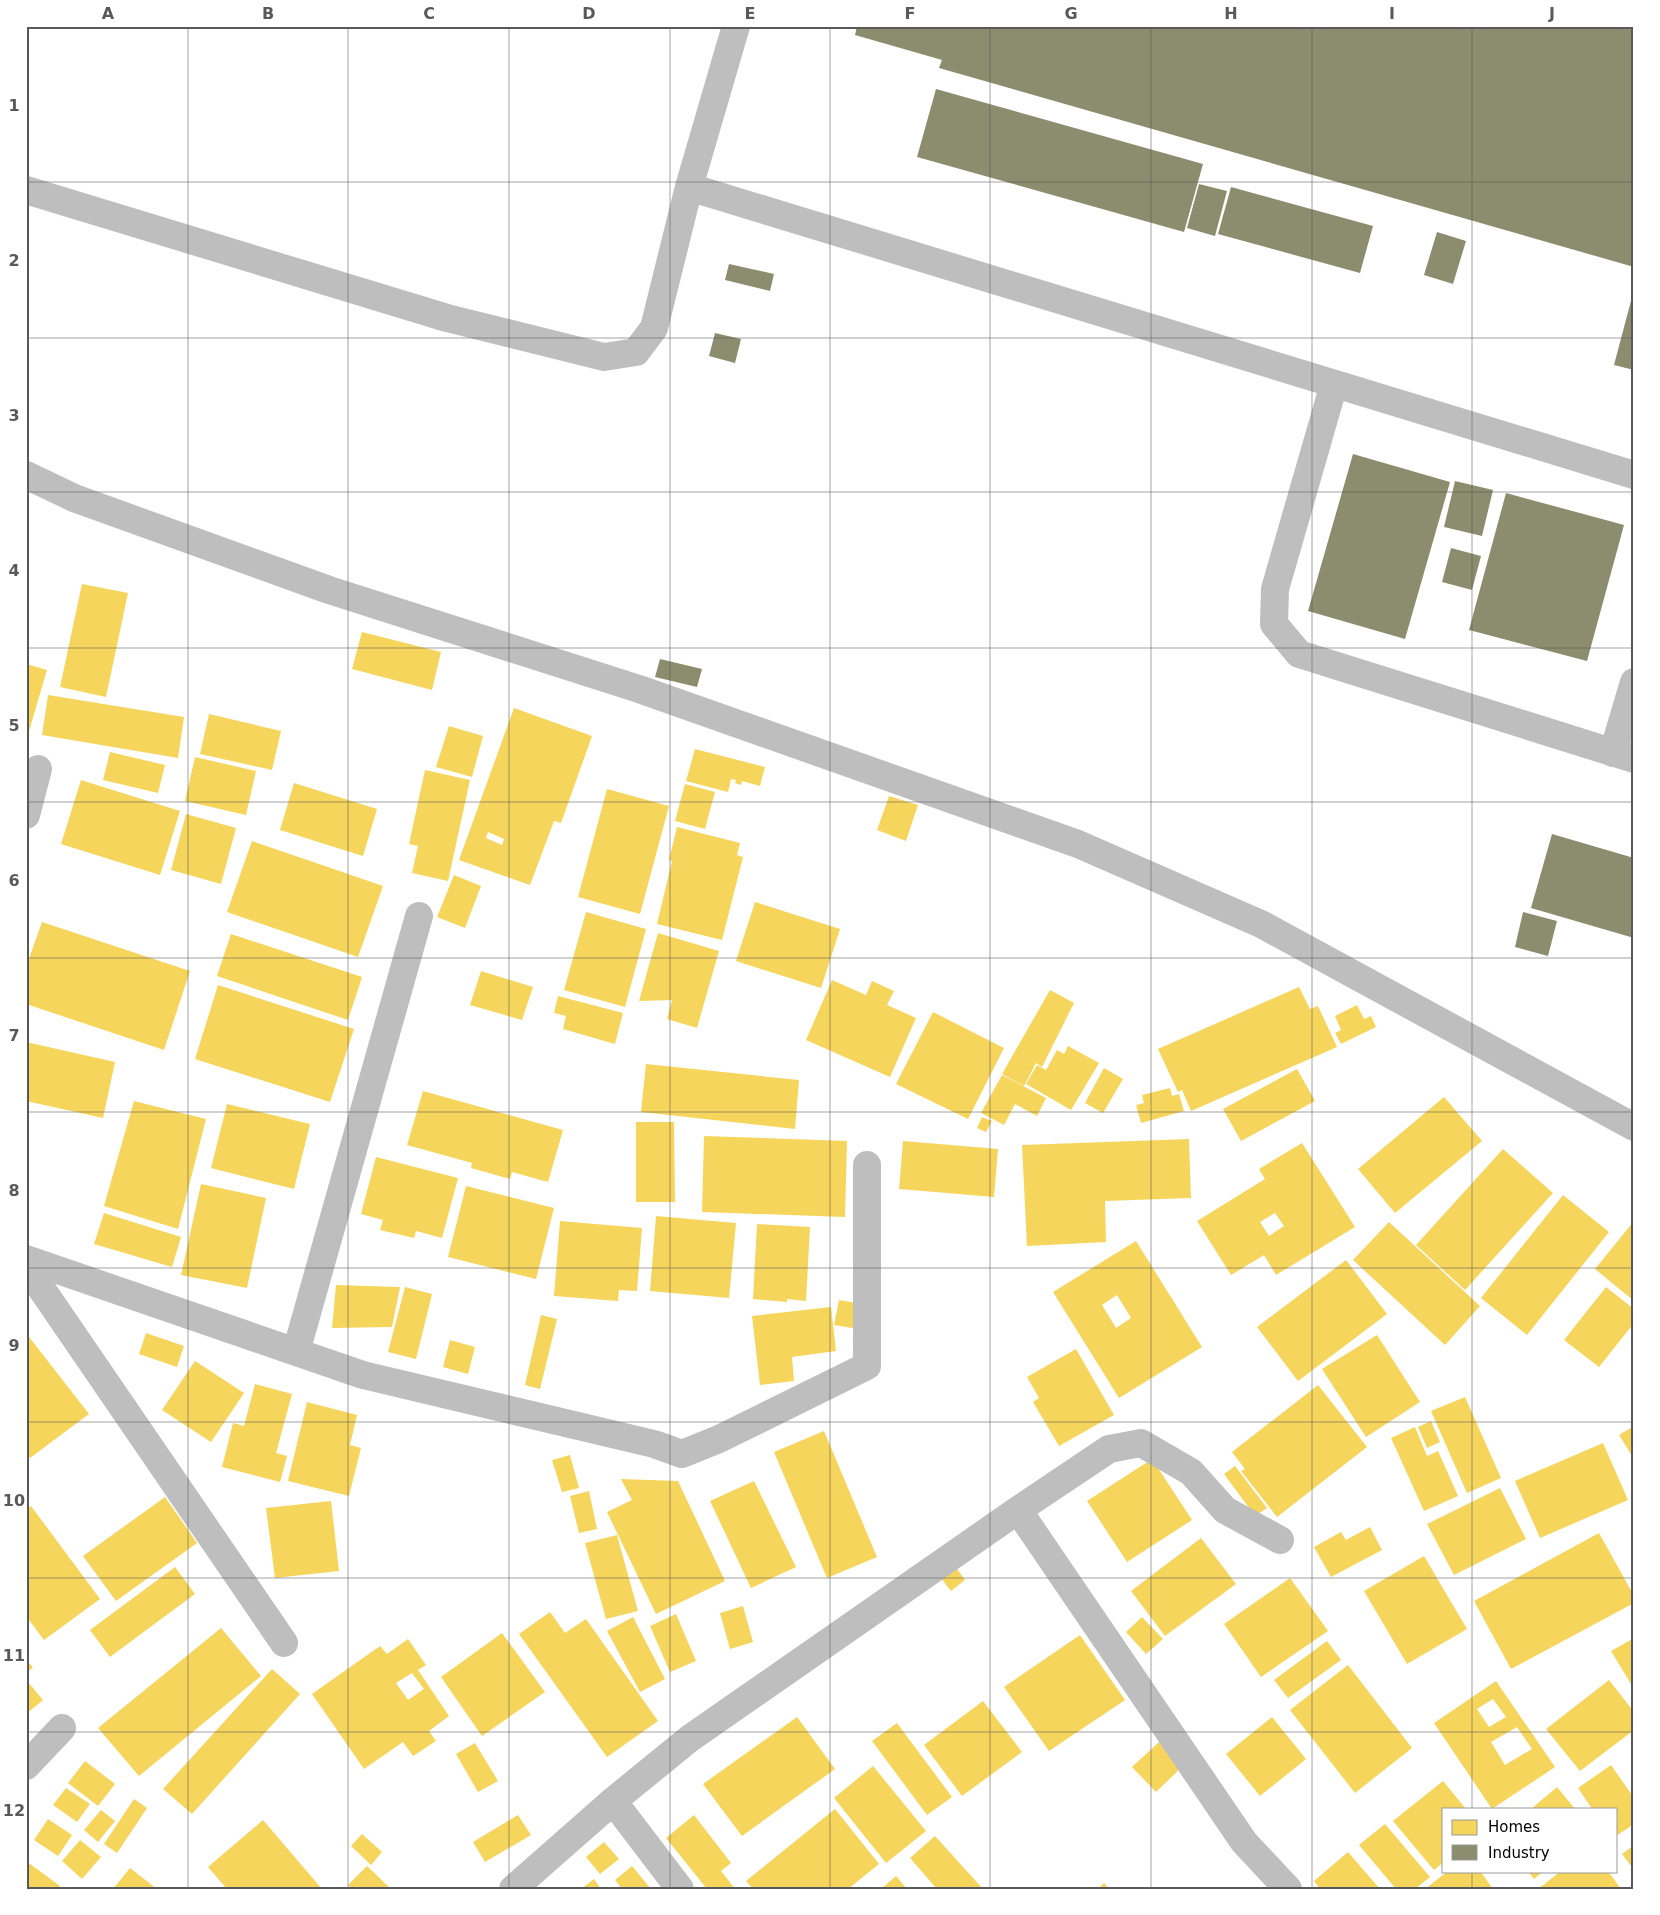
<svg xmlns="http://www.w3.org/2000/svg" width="1660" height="1915" viewBox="0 0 1660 1915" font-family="'DejaVu Sans',sans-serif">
<rect width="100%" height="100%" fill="#fff"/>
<!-- homes -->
<path fill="#f6d55c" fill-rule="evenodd" d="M82,584L128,593L106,697L60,687Z
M362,632L441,652L432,690L352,669Z
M26,664L47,670L29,731H26Z
M48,695L184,717L178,758L42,735Z
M514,708L592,736L561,823L554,821L530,885L459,860ZM488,832L504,839L502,845L486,838Z
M209,714L281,731L272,770L200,754Z
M449,726L483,736L472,777L436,767Z
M695,749L765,767L760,786L742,781L741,785L735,783L736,780L731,779L728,792L686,781Z
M110,752L165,765L158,793L103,780Z
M195,757L256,771L246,815L185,801Z
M425,770L470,780L448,881L412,873L418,846L409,844Z
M81,780L180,811L160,875L61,844Z
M294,783L377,809L363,856L280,830Z
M685,784L715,792L705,829L675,821Z
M607,789L669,806L640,914L578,897Z
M889,796L918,805L906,841L877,830Z
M186,814L236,828L221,884L171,870Z
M677,827L740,843L737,855L743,857L722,940L657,924L672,861L669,860Z
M252,841L383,886L358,957L227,912Z
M454,875L481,886L465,928L437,917Z
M755,902L840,929L821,988L736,961Z
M586,912L646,929L625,1007L564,990Z
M42,922L190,971L164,1050L26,1004V967Z
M658,933L719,951L697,1028L667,1019L672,1000L639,1001Z
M231,934L362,977L348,1020L217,976Z
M481,971L533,987L522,1020L470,1005Z
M832,980L866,995L872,981L894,991L887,1005L916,1018L890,1077L806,1040Z
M218,985L354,1029L330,1102L195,1059Z
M1299,987L1310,1009L1318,1006L1337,1047L1191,1111L1182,1090L1178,1092L1158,1049Z
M1050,990L1074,1003L1042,1067L1036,1063L1024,1086L1002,1074Z
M558,996L623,1013L615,1044L563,1029L566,1016L554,1013Z
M1357,1005L1364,1019L1371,1016L1376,1027L1341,1044L1335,1033L1341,1030L1335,1016Z
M933,1012L1004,1048L968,1119L896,1084Z
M26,1042L115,1062L103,1118L26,1101Z
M1068,1046L1099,1063L1071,1110L1026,1084L1037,1065L1046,1070L1057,1050L1064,1054Z
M646,1064L799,1080L795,1129L641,1112Z
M1104,1068L1123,1079L1103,1113L1085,1103Z
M1297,1069L1315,1101L1241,1141L1223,1109Z
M1002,1075L1046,1098L1037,1116L1015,1104L1004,1125L981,1113Z
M1170,1088L1172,1096L1179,1094L1184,1111L1141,1123L1136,1105L1144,1103L1142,1095Z
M423,1091L563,1130L548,1182L512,1172L510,1179L471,1168L472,1163L407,1145Z
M1444,1097L1482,1141L1395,1213L1358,1169Z
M134,1101L206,1119L178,1229L104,1206Z
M227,1104L310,1124L294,1189L211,1168Z
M982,1117L992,1121L986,1132L977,1128Z
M636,1122H674L675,1202H636Z
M704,1136L847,1141L845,1217L702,1212Z
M1189,1139L1191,1198L1105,1201L1106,1242L1027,1246L1022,1145Z
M903,1141L998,1149L994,1197L899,1189Z
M1302,1143L1355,1227L1276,1275L1264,1255L1231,1275L1197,1221L1265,1179L1259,1169ZM1275,1213L1284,1226L1269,1236L1260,1222Z
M1503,1149L1553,1193L1465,1290L1416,1245Z
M376,1157L458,1178L442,1238L416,1231L414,1238L380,1230L383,1220L361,1214Z
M201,1184L266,1198L247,1288L181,1275Z
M466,1186L554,1208L536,1279L448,1257Z
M1563,1195L1609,1232L1527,1335L1481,1298Z
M104,1213L181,1237L172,1267L94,1244Z
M656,1216L736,1223L729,1298L650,1291Z
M560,1221L642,1228L637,1291L619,1290L618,1301L554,1296Z
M1634,1221V1301L1595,1269Z
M1389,1222L1480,1306L1445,1345L1353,1260Z
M757,1224L810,1227L806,1301L787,1299V1302L753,1299Z
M1136,1241L1202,1347L1119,1398L1053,1292ZM1117,1295L1131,1318L1116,1328L1102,1305Z
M1346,1260L1387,1314L1298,1381L1257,1327Z
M336,1285L400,1287L392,1327L332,1328Z
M405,1287L432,1294L416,1359L388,1352Z
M1606,1287L1634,1309V1323L1599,1367L1564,1340Z
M839,1300L862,1304L858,1329L834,1325Z
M831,1307L836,1351L792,1357L794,1381L760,1385L752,1316Z
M541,1315L557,1319L540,1389L525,1385Z
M26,1333L89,1414L30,1458L26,1453Z
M146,1333L184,1346L177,1367L139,1354Z
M1377,1335L1420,1402L1366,1437L1322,1369Z
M450,1340L475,1347L468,1374L443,1367Z
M1076,1349L1114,1415L1059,1446L1033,1402L1039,1398L1027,1377Z
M195,1361L244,1393L211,1442L162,1410Z
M255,1384L292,1394L276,1453L287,1456L280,1482L222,1467L233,1423L244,1426Z
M1318,1385L1367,1447L1277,1517L1241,1471L1245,1469L1232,1452Z
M1465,1397L1501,1478L1467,1493L1431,1411Z
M307,1402L357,1415L350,1445L361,1448L349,1496L288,1481Z
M1431,1421L1440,1442L1427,1448L1418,1427Z
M1634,1426V1459L1619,1435Z
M1415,1427L1427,1456L1438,1451L1458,1496L1424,1511L1391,1438Z
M824,1431L877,1557L827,1578L774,1452Z
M1603,1443L1628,1500L1540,1538L1515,1481Z
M570,1455L579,1488L562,1492L552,1460Z
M1152,1459L1192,1520L1127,1562L1087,1501Z
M1235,1466L1267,1508L1255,1516L1224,1474Z
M621,1479L678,1481L725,1581L656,1614L607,1512L632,1500Z
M754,1481L796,1567L751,1588L710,1501Z
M1500,1488L1526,1539L1454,1575L1427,1524Z
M589,1491L597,1529L579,1533L570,1496Z
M165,1497L197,1543L116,1601L83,1556Z
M331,1501L339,1571L275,1578L266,1508Z
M31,1506L100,1599L44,1640L26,1616V1509Z
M1370,1527L1382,1550L1331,1577L1314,1547L1341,1532L1346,1540Z
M1599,1533L1634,1596V1603L1511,1669L1474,1601Z
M617,1535L638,1611L606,1619L585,1543Z
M1201,1538L1236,1584L1165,1636L1131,1591Z
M1424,1556L1467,1629L1407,1664L1364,1591Z
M952,1562L965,1580L951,1591L937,1573Z
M175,1567L195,1594L110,1657L90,1630Z
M1290,1578L1328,1631L1261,1677L1224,1624Z
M743,1606L753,1642L730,1649L720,1613Z
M550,1612L565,1633L586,1619L658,1721L607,1757L519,1634Z
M676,1614L696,1661L670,1672L650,1626Z
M633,1617L665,1679L640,1692L607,1631Z
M1142,1617L1163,1639L1146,1654L1126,1632Z
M221,1628L261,1676L139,1776L98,1728Z
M502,1633L545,1692L482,1736L441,1677Z
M1080,1635L1125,1700L1049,1751L1004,1687Z
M1634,1638V1689L1611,1651Z
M408,1639L426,1665L418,1670L449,1716L429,1731L436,1741L413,1756L403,1742L364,1769L312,1694L380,1646L387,1654ZM412,1673L424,1689L408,1700L396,1683Z
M1327,1641L1341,1660L1288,1698L1274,1680Z
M26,1660L33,1667L26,1674Z
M1348,1665L1412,1748L1355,1793L1290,1710Z
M272,1669L300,1694L192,1814L163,1789Z
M1609,1680L1634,1712V1730L1580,1771L1546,1729Z
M1496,1681L1555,1767L1492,1809L1434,1723ZM1493,1699L1506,1717L1489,1727L1477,1709ZM1517,1727L1532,1749L1505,1765L1491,1742Z
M28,1682L43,1700L26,1714V1684Z
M983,1701L1022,1752L962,1796L924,1745Z
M797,1717L835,1769L742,1836L703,1784Z
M1272,1717L1306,1759L1260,1796L1226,1754Z
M897,1723L952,1797L927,1815L872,1741Z
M1159,1742L1182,1767L1156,1792L1132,1767Z
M475,1743L498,1781L478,1792L456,1754Z
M85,1761L115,1784L98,1806L68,1783Z
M1611,1765L1634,1798V1824L1616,1836V1809H1592L1578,1788Z
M873,1766L926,1831L886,1863L834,1798Z
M1443,1781L1466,1809H1444V1862L1434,1870L1393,1821Z
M1557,1787L1575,1809H1531Z
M66,1788L90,1804L77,1822L53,1805Z
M134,1799L147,1808L117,1853L104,1844Z
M835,1809L879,1864L848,1889H753L746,1881Z
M101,1810L115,1821L98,1842L84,1830Z
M518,1815L531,1835L485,1862L473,1842Z
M694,1815L731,1863L721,1871L735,1889H707L666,1838Z
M48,1819L72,1835L58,1856L34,1840Z
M263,1820L322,1889H227L208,1867Z
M1385,1824L1430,1877L1415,1889H1396L1359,1845Z
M362,1834L382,1852L371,1865L351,1846Z
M935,1836L983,1889H937L910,1858Z
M80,1840L101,1857L82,1879L62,1861Z
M604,1842L619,1859L600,1874L586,1857Z
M1634,1845V1870L1622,1854Z
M1348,1852L1380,1889H1320L1314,1881Z
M26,1861L60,1886L58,1889H26Z
M367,1866L391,1889H352L348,1885Z
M632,1866L651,1889H622L615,1880Z
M130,1868L157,1889H113Z
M1448,1871H1480L1493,1889H1425Z
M1528,1871H1544L1534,1879Z
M1561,1871H1608L1621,1889H1538Z
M896,1876L907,1889H881Z
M594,1879L601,1889H581Z
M1104,1883L1109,1889H1098Z"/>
<!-- industry -->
<path fill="#8c8c6e" d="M857,26H1634V267L939,68L942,60L855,35Z
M936,89L1203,164L1184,232L917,157Z
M1199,184L1227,191L1215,236L1187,228Z
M1231,187L1373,226L1360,273L1218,234Z
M1437,232L1466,241L1453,284L1424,275Z
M729,264L774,274L770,291L725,280Z
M1632,297H1634V370L1614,365Z
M715,333L741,339L735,363L709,356Z
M1353,454L1450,482L1405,639L1308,611Z
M1455,481L1493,490L1482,536L1444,527Z
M1506,493L1624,525L1587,661L1469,630Z
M1451,548L1481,556L1472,590L1442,582Z
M660,659L702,669L697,687L655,677Z
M1552,834L1634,858V938L1531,908Z
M1523,912L1557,921L1548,956L1515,947Z"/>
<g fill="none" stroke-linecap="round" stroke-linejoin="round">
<!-- minor -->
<path stroke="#bebebe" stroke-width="28" d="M689,187L1634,475
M26,190L447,318L604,357L636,352L654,328L689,187L736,26
M1334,384L1275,589L1274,624L1299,654L1634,759
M26,475L74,498L329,590L639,689L1078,844L1261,924L1634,1127
M1613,753L1634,682
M26,815L38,769
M26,1259L363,1375L654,1444L682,1454L719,1439L867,1366V1165
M26,1266L284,1643
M296,1352L419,916
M1018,1510L1244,1842L1288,1889
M26,1766L62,1728
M613,1801L680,1889
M513,1889L613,1801L689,1739L1018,1510L1109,1449L1141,1443L1191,1472L1225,1510L1280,1540"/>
</g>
<!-- grid -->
<path fill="none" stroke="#595959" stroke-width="1" stroke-opacity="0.55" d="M188,26V1889M348,26V1889M509,26V1889M670,26V1889M830,26V1889M990,26V1889M1151,26V1889M1312,26V1889M1472,26V1809M26,182H1634M26,338H1634M26,492H1634M26,648H1634M26,802H1634M26,958H1634M26,1112H1634M26,1268H1634M26,1422H1634M26,1578H1634M26,1732H1634M1472,1871V1889"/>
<!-- border -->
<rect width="1660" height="1915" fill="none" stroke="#ffffff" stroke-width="55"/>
<!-- legend -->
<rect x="1442" y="1808" width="175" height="65" fill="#ffffff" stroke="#999999"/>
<rect x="1452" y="1820" width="25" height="15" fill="#f6d55c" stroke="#999999"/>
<text x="1488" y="1832" font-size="15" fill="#000000">Homes</text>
<rect x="1452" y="1845" width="25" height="15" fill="#8c8c6e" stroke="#999999"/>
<text x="1488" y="1858" font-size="15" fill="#000000">Industry</text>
<rect x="28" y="28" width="1604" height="1860" fill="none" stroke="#595959" stroke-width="2"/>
<g font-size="16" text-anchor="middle" font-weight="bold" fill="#595959">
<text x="108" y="19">A</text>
<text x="268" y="19">B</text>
<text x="429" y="19">C</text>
<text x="589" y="19">D</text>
<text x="750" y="19">E</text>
<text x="910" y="19">F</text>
<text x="1071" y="19">G</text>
<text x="1231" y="19">H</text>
<text x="1392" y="19">I</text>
<text x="1552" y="19">J</text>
<text x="14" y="111">1</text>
<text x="14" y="266">2</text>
<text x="14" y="421">3</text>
<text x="14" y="576">4</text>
<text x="14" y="731">5</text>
<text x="14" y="886">6</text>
<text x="14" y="1041">7</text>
<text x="14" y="1196">8</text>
<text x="14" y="1351">9</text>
<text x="14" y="1506">10</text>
<text x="14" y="1661">11</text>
<text x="14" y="1816">12</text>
</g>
</svg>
